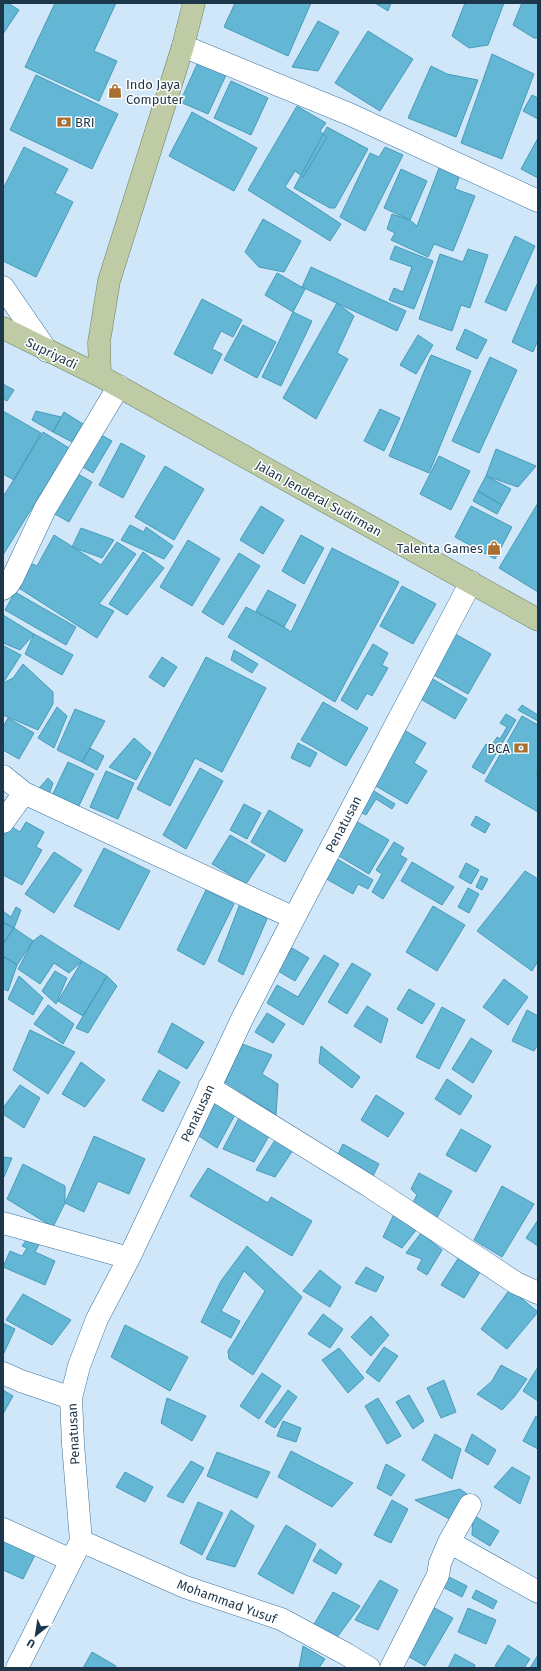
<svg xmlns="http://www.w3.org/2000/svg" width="541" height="1671" viewBox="0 0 541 1671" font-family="'Fira Sans',sans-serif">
<rect width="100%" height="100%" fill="#d0e7fa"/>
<!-- building -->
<path fill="#63b6d4" stroke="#479bb9" d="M3,3H8L19,10L3,34Z
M55,3H116L94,51L117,61L99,101L25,67Z
M235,3H311L288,56L224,27Z
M375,3H391L388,11Z
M465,3H504L488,45L469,48L452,36Z
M522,3H538V38H534L513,25Z
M318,21L339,32L318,71L292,67Z
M368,31L413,59L380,111L335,83Z
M492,54L534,74L502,159L461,143Z
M199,60L227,73L208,114L180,102Z
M431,66L447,74L478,80L456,137L408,118Z
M36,75L118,114L92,169L10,130Z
M231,81L268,98L251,135L214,118Z
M532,95L538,98V119L523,111Z
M297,106L326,123L320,131L327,137L303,177L295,171L285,187L341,224L330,241L248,190Z
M192,112L257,148L234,191L169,156Z
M327,127L368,149L335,208H330L294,188Z
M538,138V178L521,169Z
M24,147L68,169L55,193L73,202L36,277L3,261V189Z
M385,147L403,155L365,231L340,217L370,153L379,157Z
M442,160L462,169L455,189L475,196L453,251L434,244L428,257L391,240L395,233L387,229L392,214L410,220L417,226Z
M401,169L427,181L410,220L384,208Z
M263,219L301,241L284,272L259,267L245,252Z
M515,236L535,246L506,311L485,302Z
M395,246L433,261L414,309L389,300L394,288L403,292L412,267L390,259Z
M468,249L488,255L470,308L461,305L452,331L419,319L440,254L463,262Z
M311,267L406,311L397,331L302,287Z
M277,273L305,289L293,312L265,295Z
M538,282V340L533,352L512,342Z
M202,299L242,320L233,337L221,331L212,349L222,354L212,374L174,354Z
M337,303L354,316L337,353L348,359L316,419L283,398Z
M293,312L312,321L281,386L262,377Z
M243,325L276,342L257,378L224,360Z
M465,329L487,340L477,359L456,349Z
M418,335L433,345L416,374L400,365Z
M431,355L471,371L429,473L389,456Z
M490,357L517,370L479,453L452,441Z
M3,384L14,390L7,401L3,399Z
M380,409L400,418L384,451L364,441Z
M3,411L41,433L14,480L3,474Z
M36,411L61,417L53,432L32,420Z
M64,412L83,424L72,442L53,432Z
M94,431L112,441L93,473L76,463Z
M43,432L69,448L3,555V497Z
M121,443L145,456L123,498L99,485Z
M496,449L536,466L518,487L486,476Z
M439,456L470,471L451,510L420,494Z
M165,466L204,489L174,540L135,517Z
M69,469L92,482L69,522L46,509Z
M486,476L511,489L502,505L478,491Z
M478,491L502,505L497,514L473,501Z
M538,503V592L499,568Z
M261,506L284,520L263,554L240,540Z
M471,506L512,527L495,559L455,537Z
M130,525L144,532L146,527L173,546L164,559L121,540Z
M81,528L114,540L102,558L72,547Z
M54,535L101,565L117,542L136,554L99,604L114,611L97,638L11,583L30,563L37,566Z
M301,535L324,548L304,584L282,571Z
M188,540L220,559L192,606L160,587Z
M332,548L399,582L335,702L228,637L246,607L284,627L291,632Z
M143,552L164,568L127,615L109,604Z
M239,553L260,566L223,625L202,612Z
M402,586L436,604L413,644L380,626Z
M268,590L296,605L284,627L256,611Z
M15,592L76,627L66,645L5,610Z
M3,615L34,634L20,650L3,643Z
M448,630L491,654L468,694L425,670Z
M34,634L73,655L62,675L25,654Z
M373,644L388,653L382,665L388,668L372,696L367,693L357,710L341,700Z
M4,646L21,655L3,683V647Z
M234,650L258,664L252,673L231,660Z
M162,657L177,667L164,687L149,677Z
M206,657L266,688L222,772L195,758L170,806L137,789Z
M23,664L53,692V704L38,730L3,715V683L13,678Z
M424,674L467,699L455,719L412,694Z
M323,702L368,728L346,766L301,740Z
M522,705L538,715V721L518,710Z
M57,707L67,716L54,748L38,738Z
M75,709L105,721L82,762L57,750Z
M506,714L516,720L484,774L472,767L486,744L491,747L497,737L500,739L507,727L500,723Z
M522,716L538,725V770L536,774L538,775V812L485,781Z
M8,718L34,733L19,759L3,750V727Z
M399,727L426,743L414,763L427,771L407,804L367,781Z
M134,738L151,753L136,780L109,767Z
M298,743L317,753L310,767L291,758Z
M90,748L104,756L97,770L82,762Z
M68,762L94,774L77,810L51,798Z
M200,768L223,781L186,849L163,835Z
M106,771L134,783L118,819L90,807Z
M48,778L53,783L47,800L33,795Z
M369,788L395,804L392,809L376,799L366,815L357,810Z
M244,804L261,813L247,839L230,830Z
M269,810L303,830L285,862L251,842Z
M476,816L490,824L485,833L471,825Z
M354,820L389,840L369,874L334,853Z
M26,822L44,832L36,847L42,850L22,885L3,875V835L9,825L20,832Z
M230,835L265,855L246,884L212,864Z
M394,842L404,848L400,855L407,859L383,899L372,892L382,874L376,870Z
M104,848L150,871L119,930L74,906Z
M54,852L82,870L54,913L25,894Z
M334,857L373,880L368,889L358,884L353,894L323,877Z
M412,862L454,887L442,905L401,881Z
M466,863L479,870L471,884L459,877Z
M525,871L538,879V961L532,971L477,931Z
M481,876L488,879L482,890L476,887Z
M468,888L479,894L469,913L458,907Z
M206,890L234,904L204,965L177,950Z
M241,901L267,919L243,975L218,961Z
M433,906L465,925L437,971L406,952Z
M16,907L21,910L14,928L3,923V911L11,917Z
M3,922L14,928L3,944Z
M14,928L33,941L17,965L3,956V944Z
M41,935L82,961L69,973L54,963L40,984L18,969L33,941Z
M292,948L309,958L295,981L278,971Z
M324,955L339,964L303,1025L267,1003L277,985L298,997Z
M3,956L17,965L8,991L3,989Z
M82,961L107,976L83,1016L58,1001Z
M352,963L371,974L347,1014L328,1002Z
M55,971L67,978L56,1004L42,991Z
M19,976L43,998L33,1015L8,999Z
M107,976L117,986L88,1033L76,1028Z
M504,979L528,997L508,1025L483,1007Z
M409,989L435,1004L422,1024L397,1009Z
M48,1005L74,1024L63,1044L34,1024Z
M367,1006L388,1019L381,1043L354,1026Z
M442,1007L465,1020L439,1069L416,1057Z
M527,1010L538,1016V1044L534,1051L512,1041Z
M267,1013L285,1024L273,1043L255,1032Z
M172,1023L204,1042L187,1069L158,1052Z
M30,1030L75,1052L48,1094L13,1070Z
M471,1038L492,1051L473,1083L452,1069Z
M242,1044L272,1055L262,1074L278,1084L276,1115L225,1082Z
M321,1046L360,1077L352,1088L319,1063Z
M81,1062L105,1080L85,1107L62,1094Z
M159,1070L180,1082L163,1112L142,1100Z
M447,1079L472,1096L460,1115L435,1099Z
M20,1085L40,1098L24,1128L3,1114V1108Z
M376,1095L404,1113L388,1137L361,1120Z
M215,1098L237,1111L217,1148L193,1132Z
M240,1116L269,1136L254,1162L223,1149Z
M461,1129L491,1146L476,1172L446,1155Z
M94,1136L145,1159L129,1194L98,1181L84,1212L65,1203Z
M277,1137L295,1147L275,1177L256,1170Z
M343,1144L379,1164L372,1178L336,1158Z
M3,1157L12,1158L4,1177H3Z
M23,1164L65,1186V1203L53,1227L7,1199Z
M208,1168L268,1203L271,1197L312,1221L292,1256L190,1196Z
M419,1173L452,1191L436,1219L411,1206L417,1195L411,1189Z
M502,1186L534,1204L502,1257L474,1240Z
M396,1210L420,1225L402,1248L383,1237Z
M538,1220V1246L526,1238Z
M421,1233L442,1250L427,1275L417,1269L422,1259L406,1253Z
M30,1235L41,1241L35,1252L55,1261L45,1285L3,1267L10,1251L22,1256L27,1248L22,1246Z
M247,1246L302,1297L253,1375L229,1359L228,1351L265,1291L244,1271L221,1311L240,1321L231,1338L201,1322L221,1281Z
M459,1257L480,1272L464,1298L441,1285Z
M366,1267L384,1277L376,1292L355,1283Z
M320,1270L341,1287L330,1307L303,1291Z
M510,1289L538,1312L507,1349L481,1329Z
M23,1294L71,1320L52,1345L6,1320Z
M323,1314L343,1329L330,1348L308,1334Z
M371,1316L389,1335L371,1356L351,1337Z
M3,1323L15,1329L3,1355Z
M125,1325L188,1357L170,1391L111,1357Z
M384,1347L398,1356L379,1382L366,1372Z
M339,1348L364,1378L348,1393L322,1360Z
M501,1365L527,1379L515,1396L502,1410L477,1394L492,1381Z
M538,1367V1401L523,1391Z
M262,1373L281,1386L259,1419L240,1406Z
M444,1380L456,1412L441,1418L427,1388Z
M3,1390L13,1396L3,1414Z
M288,1390L297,1397L275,1428L265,1422Z
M409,1395L424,1421L413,1429L396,1402Z
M167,1398L206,1416L192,1441L161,1423Z
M378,1398L401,1436L387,1444L365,1406Z
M536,1416L538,1418V1449L523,1441Z
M283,1421L301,1428L296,1442L277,1436Z
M435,1434L461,1449L452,1479L422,1460Z
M472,1434L496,1450L488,1465L465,1451Z
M291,1451L353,1483L332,1507L278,1477Z
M217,1452L270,1472L257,1498L207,1476Z
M191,1461L204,1468L183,1503L167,1496Z
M386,1464L405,1475L391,1496L377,1488Z
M512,1467L530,1477L520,1504L494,1487Z
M125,1472L153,1487L145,1502L116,1487Z
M460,1489L467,1494L451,1520L415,1500Z
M392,1500L408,1509L391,1543L374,1535Z
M198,1502L223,1513L202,1555L180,1543Z
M231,1510L254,1526L235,1567L206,1559Z
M473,1515L499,1531L490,1546L472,1535Z
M286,1525L316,1544L293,1594L258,1574Z
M3,1539L35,1555L23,1579L3,1570Z
M320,1549L342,1564L336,1574L313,1561Z
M445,1575L467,1586L462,1597L439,1585Z
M380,1580L398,1590L378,1630L355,1620Z
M476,1590L497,1601L493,1609L472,1598Z
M333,1592L360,1606L335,1640L313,1626Z
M429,1605L453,1618L425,1666L401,1652Z
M468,1608L496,1620L486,1644L458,1632Z
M508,1645L530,1659L524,1668H499L495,1666Z
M303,1646L325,1659L319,1668H299Z
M92,1652L116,1666L115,1668H83Z
M455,1654L475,1665L474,1668H448Z
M538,1655V1668H530Z"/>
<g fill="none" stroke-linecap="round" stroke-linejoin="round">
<defs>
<path id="minor" d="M183,46L349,114L538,201
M3,287L47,351
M3,589L8,585L12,579L45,509L119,386
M3,776L24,793L294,918
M3,822L24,793
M209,1087L369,1186L516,1283L538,1293
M3,1223L129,1258
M3,1373L21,1381L71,1398
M3,1529L71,1560
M81,1541L185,1587L281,1619L346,1654L369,1668
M449,1542L470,1505
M17,1668L81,1541L73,1444L71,1398L79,1366L97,1319L129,1258L242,1019L294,918L471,582
M391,1668L438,1575L440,1563L449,1542L538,1592"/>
<path id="major" d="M3,328L100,376L538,620
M100,376L99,342L109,281L183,46L194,3"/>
</defs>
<!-- minor casing -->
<use href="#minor" stroke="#39729e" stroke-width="23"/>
<!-- major casing -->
<use href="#major" stroke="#6a805d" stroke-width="23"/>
<!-- minor -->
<use href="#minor" stroke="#fff" stroke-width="22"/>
<!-- major -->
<use href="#major" stroke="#becba4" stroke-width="22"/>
</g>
<!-- icons -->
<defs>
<symbol id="shop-bare" viewBox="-9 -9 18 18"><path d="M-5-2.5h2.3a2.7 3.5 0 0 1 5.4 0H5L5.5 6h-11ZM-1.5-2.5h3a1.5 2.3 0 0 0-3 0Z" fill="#aa6e30" stroke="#fff" stroke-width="2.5" paint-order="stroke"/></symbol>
<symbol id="bank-bare" viewBox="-9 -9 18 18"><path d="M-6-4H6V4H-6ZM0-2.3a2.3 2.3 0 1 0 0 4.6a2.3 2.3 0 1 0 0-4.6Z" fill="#aa6e30" stroke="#fff" stroke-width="2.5" paint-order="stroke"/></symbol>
</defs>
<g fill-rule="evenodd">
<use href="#shop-bare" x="105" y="81" width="20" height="20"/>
<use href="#bank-bare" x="54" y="112" width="20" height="20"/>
<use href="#shop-bare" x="484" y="538" width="20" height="20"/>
<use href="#bank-bare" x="511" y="738" width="20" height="20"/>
</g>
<g text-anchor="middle" stroke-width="3" stroke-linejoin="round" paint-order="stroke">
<!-- poi labels -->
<g font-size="13" fill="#1e3649" stroke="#fff" text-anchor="start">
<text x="126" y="89">Indo Jaya<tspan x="126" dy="15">Computer</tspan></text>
<text x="75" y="127">BRI</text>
<text x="483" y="553" text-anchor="end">Talenta Games</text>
<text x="510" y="753" text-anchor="end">BCA</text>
</g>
<!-- street labels -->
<g font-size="13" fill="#1e3649" stroke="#fff">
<text transform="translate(52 353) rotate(26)" y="5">Supriyadi</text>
<text transform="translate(319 498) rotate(29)" y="5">Jalan Jenderal Sudirman</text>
<text transform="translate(343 824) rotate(-62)" y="5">Penatusan</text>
<text transform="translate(197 1113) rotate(-65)" y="5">Penatusan</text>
<text transform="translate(73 1434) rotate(-93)" y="5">Penatusan</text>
<text transform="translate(227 1601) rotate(20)" y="5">Mohammad Yusuf</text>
</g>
</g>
<!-- border -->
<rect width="541" height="1671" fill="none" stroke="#1e3649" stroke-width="8"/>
<!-- north arrow -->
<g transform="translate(36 1635) rotate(210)" stroke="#ffffff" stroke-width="3" paint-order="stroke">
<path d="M0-3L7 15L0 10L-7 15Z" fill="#1e3649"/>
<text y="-6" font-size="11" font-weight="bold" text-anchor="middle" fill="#1e3649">U</text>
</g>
</svg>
